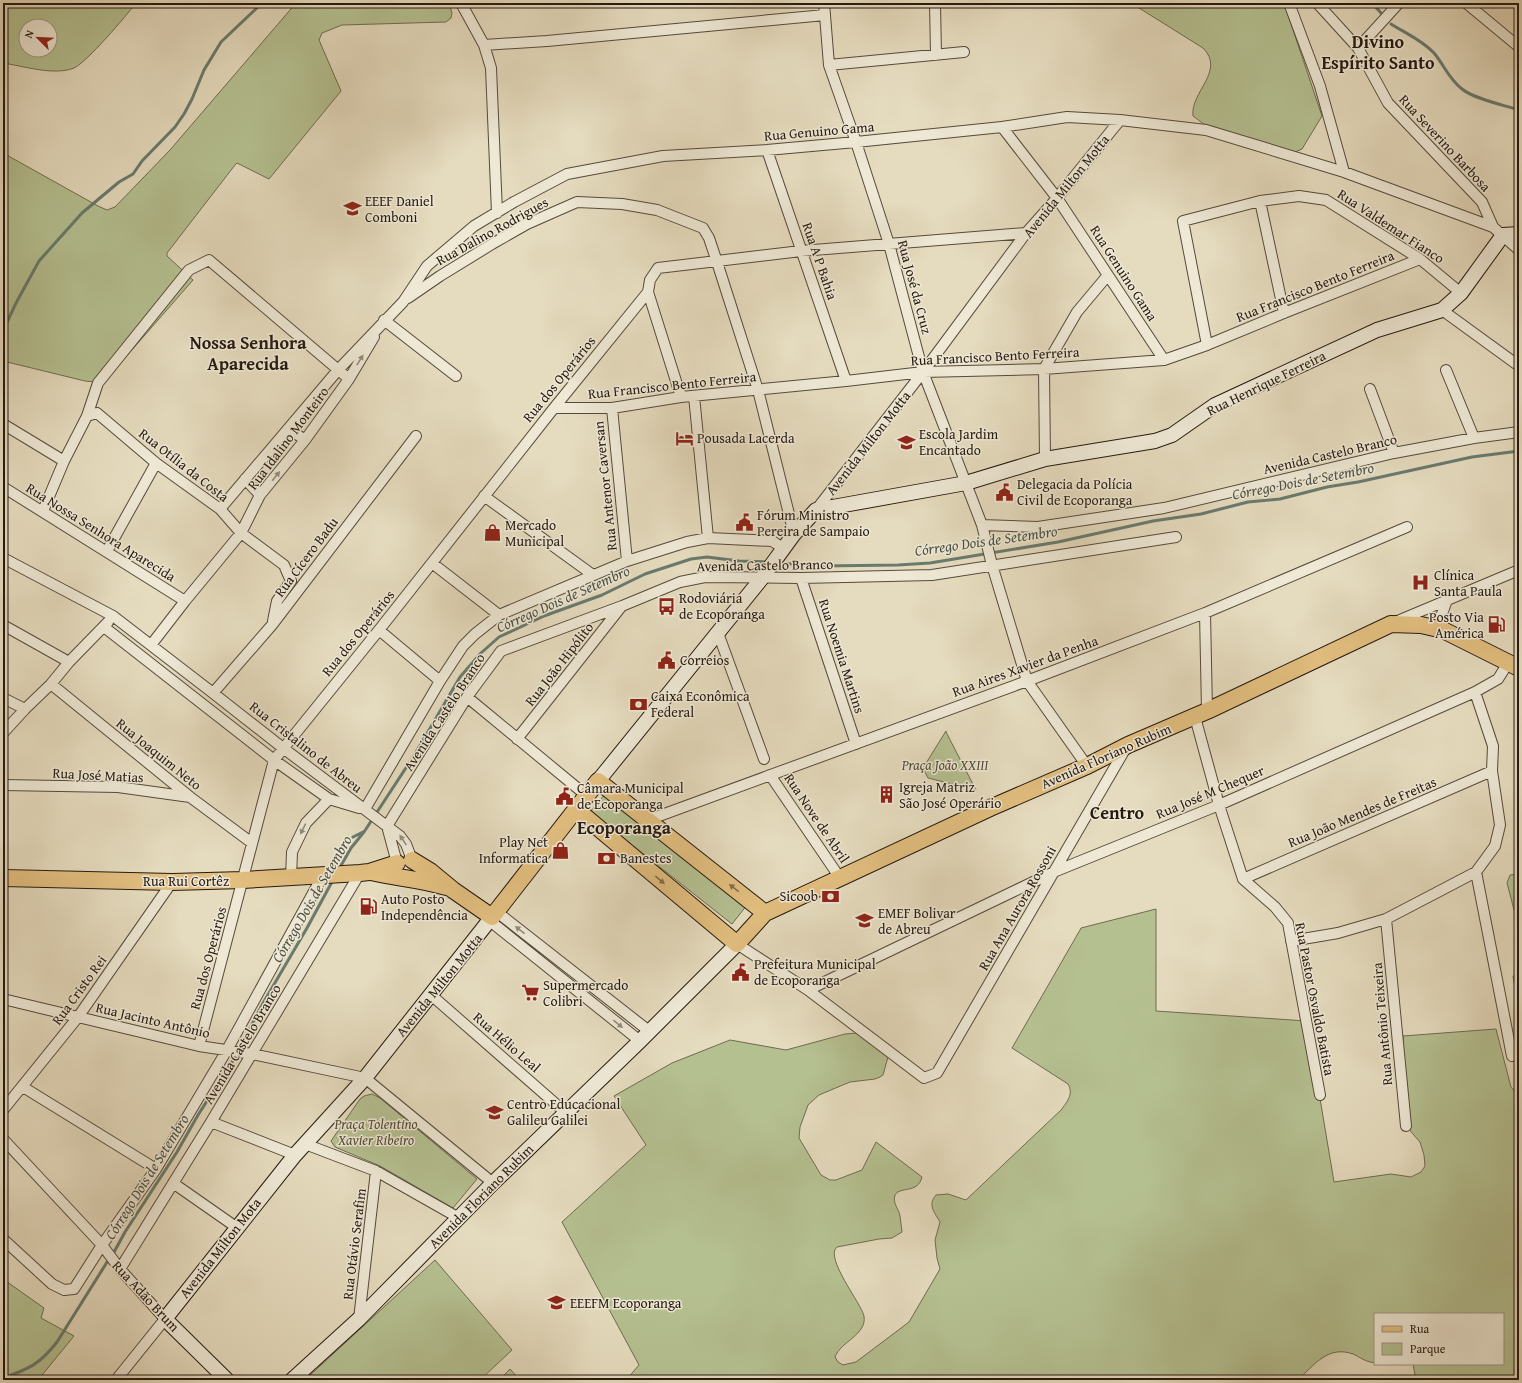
<svg xmlns="http://www.w3.org/2000/svg" width="1522" height="1383" viewBox="0 0 1522 1383" font-family="'Gentium Book Plus',serif">
<rect width="100%" height="100%" fill="#e5dbbe"/>
<filter id="stains"><feTurbulence type="fractalNoise" baseFrequency=".005" numOctaves="4"/><feColorMatrix values="0 0 0 0 .2 0 0 0 0 .09 0 0 0 0 .02 0 0 0 .5 -.17"/></filter>
<radialGradient id="worn" r=".72"><stop offset=".6" stop-color="#630" stop-opacity="0"/><stop offset="1" stop-color="#630" stop-opacity=".3"/></radialGradient>
<!-- green -->
<path fill="#b5c091" stroke="#6e6c50" fill-rule="evenodd" d="M3,3H136C126,16 87,62 74,68C54,76 23,66 3,63ZM26,26H50V50H26Z
M296,3H449L452,13L451,18L446,22L342,25L322,33L319,40L341,91L269,179L237,163L235,165L167,253V256L193,280L110,375L96,382L85,381L3,361V153L98,206L107,210L115,207L170,150Z
M1131,3H1284L1322,116L1302,149L1295,152L1205,125L1193,116C1190,92 1226,71 1203,48Z
M946,731V732L976,790L928,778L923,768Z
M605,794L747,905L732,924L590,812Z
M1519,874V929L1507,883L1510,875Z
M1156,909V1011L1307,1021L1334,1182L1391,1174L1411,1177L1421,1172L1425,1166L1424,1155L1420,1142L1406,1126L1403,1036L1496,1029L1511,1087L1519,1096V1380H1413L1415,1375L1413,1364H1503V1314H1375V1363C1363,1361 1362,1358 1353,1354C1328,1345 1314,1365 1298,1380H626L639,1365L562,1222L646,1145L614,1096L672,1063L730,1040L786,1050L845,1034L857,1033L888,1057L883,1075L880,1077L875,1079L850,1082L819,1095L808,1105L800,1127L799,1138L821,1175L830,1180H836L862,1170L876,1142L922,1177C918,1194 900,1186 895,1195C892,1203 899,1209 900,1216C901,1221 901,1227 902,1232L892,1238L879,1239L837,1247C824,1257 861,1303 864,1316C867,1335 841,1341 835,1357L838,1362L843,1365L856,1362L909,1322L940,1269L937,1258L935,1240L940,1222C935,1213 927,1205 936,1195L948,1194L966,1200L1061,1110C1067,1102 1074,1094 1068,1084L1012,1048L1080,930L1081,928Z
M1519,974V1013L1513,976Z
M372,1094L380,1098L477,1179L453,1208L380,1166L335,1147L331,1141L360,1099L364,1096Z
M435,1260L512,1350L480,1380H312L308,1377Z
M3,1279L44,1308L41,1318L74,1336L38,1380H3Z
M510,1369L520,1380H499Z"/>
<g fill="none" stroke-linecap="round" stroke-linejoin="round">
<!-- stream -->
<path stroke="#697a6f" stroke-width="3" d="M1372,3L1382,14
M1391,24C1405,33 1422,40 1434,53C1444,65 1449,79 1462,89C1474,99 1504,105 1519,110
M3,331L16,303L39,261L82,213L119,182L133,174L142,161L175,127L184,114L192,99L204,70L221,42L262,3
M779,563L819,566L898,565L930,563L1058,542L1153,521L1201,514L1248,502L1280,499L1327,487L1358,482L1472,457L1519,451
M353,837L363,832
M339,869L351,848L364,832L415,754L460,677L481,653L499,637L544,616L602,595L645,574L691,559L707,557L739,561L769,562
M113,1254L125,1232L177,1152L198,1115L234,1059L262,1005L307,928L333,880
M3,1378C29,1369 40,1364 57,1342L109,1259"/>
<defs>
<path id="street" d="M461,3L484,45L491,68L497,213
M824,3L829,65L856,142L889,244L923,372L982,525L992,565L1027,681L1087,766
M935,3L936,55
M1289,3L1320,86L1344,172
M1317,3L1358,48L1388,103L1482,202L1493,227
M1466,3L1519,47
M484,45L547,41L825,15
M1358,48L1399,3
M829,65L964,52
M1002,127L1067,117L1120,120L1206,130L1344,172L1493,227L1519,250
M767,150L846,381
M1260,201L1284,313
M408,298L440,276L492,244L527,224L577,202L622,204L657,210L703,228L709,238L717,262L758,390L794,534
M1442,310L1519,366
M384,320L456,376
M1207,345L1183,221L1260,201L1299,196L1326,200L1420,259L1461,293
M1446,370L1474,438
M1370,389L1394,453
M694,396L708,538
M681,397L648,292L650,280L658,268L801,251L1026,233
M554,408H612L681,397L846,381L923,372L1044,369L1164,360L1207,345L1284,313L1420,259
M612,408L627,561
M87,416L97,413L156,463L220,509L241,533L284,565L291,581L277,601L273,621
M3,424L64,461
M289,429L305,440
M1045,459L1044,369L1077,312L1108,275
M245,479L260,495
M3,487L185,601
M484,496L593,575
M220,509L338,370L403,302L427,266L474,226L514,202L567,174L663,156L767,150L856,142L1002,127L1057,198L1164,360
M816,510L923,372L1026,233L1057,198L1120,120
M43,511L64,461L87,416L98,383L189,270L209,260L349,379
M982,525L1038,527L1164,508L1394,453L1474,438L1519,432
M107,551L156,463
M3,558L113,616L213,693L283,748L400,836L406,844L412,860
M432,563L499,615
M801,578L856,744
M1205,613L1207,711
M1395,622L1519,570
M3,625L69,662
M104,627L274,760L329,799L359,808
M379,630L440,681
M1443,630L1442,614L1447,600
M718,633L764,759
M151,645L185,601L241,533L260,495L305,440L349,379L374,337
M51,684L190,797L252,843
M213,693L272,625L416,436
M467,697L587,796
M3,698L25,709
M1195,717L1219,805L1243,879L1275,907L1288,923L1320,1095
M3,733L25,709L51,684L69,662L108,622
M517,739L621,607
M770,775L840,878
M3,785L118,787L190,797
M365,809L440,681L463,646L475,634L499,615L627,561L687,542L708,538L772,541L783,548
M648,820L1027,681L1205,613L1407,527
M387,826L467,697L501,651L622,606L680,582L705,577L801,578L932,575L1176,537
M387,826L397,863
M1476,872L1512,1056L1519,1054
M291,878L292,852L306,823L329,799
M1243,879L1492,771
M497,912L649,1031
M1386,919L1406,1126
M490,921L640,1041
M1291,941L1338,933L1386,919L1476,872L1495,846L1500,825L1492,771L1493,746L1475,692
M737,944L808,990L924,1078L937,1073L1127,746
M808,990L1056,871L1219,805L1475,692L1498,679L1508,663
M430,994L565,1112
M3,999L199,1046L252,1054L365,1078L493,1183
M199,1046L274,760L379,630L554,408L648,292
M23,1087L156,1169
M3,1110L78,1017L172,882
M211,1122L295,1155
M3,1139L102,1245L120,1269L165,1319L116,1380
M305,1144L376,1171L459,1218
M173,1183L236,1227
M3,1239L52,1284L64,1290L74,1289L102,1245L156,1169L227,1050L323,875
M120,1269L211,1122L360,873
M359,1319L376,1171"/>
<path id="secondary" d="M598,781L762,578L794,534L816,510L966,483L1045,459L1155,441L1172,435L1215,405L1377,330L1442,310L1461,293L1503,235L1519,234
M227,1380L165,1319L295,1155L365,1078L492,917
M292,1380L359,1319L493,1183L640,1041L737,944"/>
<path id="primary" d="M577,810L737,944L765,913L990,808L1087,766L1128,745L1207,711L1391,624L1421,625L1443,630L1519,668
M412,860L430,871L453,890L492,917L598,781L765,913
M371,872C396,878 421,879 446,887
M3,878L172,882L243,880L360,873L369,872L397,863"/>
</defs>
<!-- street casing -->
<use href="#street" stroke="#564a3c" stroke-width="12"/>
<!-- secondary casing -->
<use href="#secondary" stroke="#261910" stroke-width="16"/>
<!-- primary casing -->
<use href="#primary" stroke="#261910" stroke-width="18"/>
<!-- street -->
<use href="#street" stroke="#eee8d5" stroke-width="10"/>
<!-- secondary -->
<use href="#secondary" stroke="#eee8d5" stroke-width="14"/>
<!-- primary -->
<use href="#primary" stroke="#e2be7f" stroke-width="16"/>
</g>
<!-- one-way arrows -->
<defs><path id="oneway-solid" d="M-6-.8H1V-3.2L6.5 0L1 3.2V.8H-6Z"/></defs>
<g fill="#948b7c">
<use href="#oneway-solid" transform="translate(360 360) rotate(-59)"/>
<use href="#oneway-solid" transform="translate(276 476) rotate(-51)"/>
<use href="#oneway-solid" transform="translate(303 829) rotate(116)"/>
<use href="#oneway-solid" transform="translate(403 840) rotate(-124)"/>
<use href="#oneway-solid" transform="translate(520 930) rotate(-142)"/>
<use href="#oneway-solid" transform="translate(618 1024) rotate(39)"/>
</g>
<g fill="#846c48">
<use href="#oneway-solid" transform="translate(660 880) rotate(40)"/>
<use href="#oneway-solid" transform="translate(734 888) rotate(-142)"/>
</g>
<!-- icons -->
<defs>
<symbol id="school-bare" viewBox="-9 -9 18 18"><path d="M0-5L7-2L0 1L-7-2ZM-4 1L0 2.5L4 1V4Q0 6-4 4Z" fill="#8f2418" stroke="#eee8d5" stroke-width="2.5" paint-order="stroke"/></symbol>
<symbol id="hotel-bare" viewBox="-9 -9 18 18"><path d="M-6-4.5h1.5V1H6V5H4.5V3h-9V5H-6ZM-4 0a1.8 1.8 0 1 1 3.6 0ZM.5 0V-2.5h3Q6-2.5 6 0Z" fill="#8f2418" stroke="#eee8d5" stroke-width="2.5" paint-order="stroke"/></symbol>
<symbol id="civic-bare" viewBox="-9 -9 18 18"><path d="M-.6-6.5H3V-4.5H.6V-3L4-1V1h2V6H-6V1h2V-1L-.6-3ZM-1.2 2.5V6h2.4V2.5Z" fill="#8f2418" stroke="#eee8d5" stroke-width="2.5" paint-order="stroke"/></symbol>
<symbol id="shop-bare" viewBox="-9 -9 18 18"><path d="M-5-2.5h2.3a2.7 3.5 0 0 1 5.4 0H5L5.5 6h-11ZM-1.5-2.5h3a1.5 2.3 0 0 0-3 0Z" fill="#8f2418" stroke="#eee8d5" stroke-width="2.5" paint-order="stroke"/></symbol>
<symbol id="hospital-bare" viewBox="-9 -9 18 18"><path d="M-5-5h3v3.5h4V-5h3V5h-3V1.5h-4V5h-3Z" fill="#8f2418" stroke="#eee8d5" stroke-width="2.5" paint-order="stroke"/></symbol>
<symbol id="bus-bare" viewBox="-9 -9 18 18"><path d="M-5-6H5V4H4V6H2V4H-2V6H-4V4H-5ZM-3.5-4V0h7V-4ZM-3.5 1.2v1.5H-2V1.2ZM2 1.2v1.5H3.5V1.2Z" fill="#8f2418" stroke="#eee8d5" stroke-width="2.5" paint-order="stroke"/></symbol>
<symbol id="fuel-bare" viewBox="-9 -9 18 18"><path d="M-5.5-6h7V0h2V4h1.3V-2.5L3-4.5l.8-.8L6-3V5H2.5V1h-1V6h-7ZM-4.2-4.7v3.2H.2V-4.7Z" fill="#8f2418" stroke="#eee8d5" stroke-width="2.5" paint-order="stroke"/></symbol>
<symbol id="bank-bare" viewBox="-9 -9 18 18"><path d="M-6-4H6V4H-6ZM0-2.3a2.3 2.3 0 1 0 0 4.6a2.3 2.3 0 1 0 0-4.6Z" fill="#8f2418" stroke="#eee8d5" stroke-width="2.5" paint-order="stroke"/></symbol>
<symbol id="building-bare" viewBox="-9 -9 18 18"><path d="M-4-6H4V6H1V3H-1V6H-4ZM-2.5-4.3h1.7v1.8h-1.7ZM.8-4.3h1.7v1.8H.8ZM-2.5-1h1.7V.8h-1.7ZM.8-1h1.7V.8H.8Z" fill="#8f2418" stroke="#eee8d5" stroke-width="2.5" paint-order="stroke"/></symbol>
<symbol id="supermarket-bare" viewBox="-9 -9 18 18"><path d="M-6-5.5h2.5l.6 2H6L4.5 2H-2.5L-4.4-4H-6ZM-1.5 3.2a1.3 1.3 0 1 0 .1 0ZM3 3.2a1.3 1.3 0 1 0 .1 0Z" fill="#8f2418" stroke="#eee8d5" stroke-width="2.5" paint-order="stroke"/></symbol>
</defs>
<g fill-rule="evenodd">
<use href="#school-bare" x="340" y="196" width="25" height="25"/>
<use href="#hotel-bare" x="672" y="426" width="25" height="25"/>
<use href="#school-bare" x="894" y="430" width="25" height="25"/>
<use href="#civic-bare" x="992" y="480" width="25" height="25"/>
<use href="#civic-bare" x="732" y="510" width="25" height="25"/>
<use href="#shop-bare" x="480" y="520" width="25" height="25"/>
<use href="#hospital-bare" x="1408" y="570" width="25" height="25"/>
<use href="#bus-bare" x="654" y="594" width="25" height="25"/>
<use href="#fuel-bare" x="1484" y="612" width="25" height="25"/>
<use href="#civic-bare" x="654" y="648" width="25" height="25"/>
<use href="#bank-bare" x="626" y="692" width="25" height="25"/>
<use href="#building-bare" x="874" y="782" width="25" height="25"/>
<use href="#civic-bare" x="552" y="784" width="25" height="25"/>
<use href="#shop-bare" x="548" y="838" width="25" height="25"/>
<use href="#bank-bare" x="594" y="846" width="25" height="25"/>
<use href="#bank-bare" x="818" y="884" width="25" height="25"/>
<use href="#fuel-bare" x="356" y="894" width="25" height="25"/>
<use href="#school-bare" x="852" y="908" width="25" height="25"/>
<use href="#civic-bare" x="728" y="960" width="25" height="25"/>
<use href="#supermarket-bare" x="518" y="980" width="25" height="25"/>
<use href="#school-bare" x="482" y="1100" width="25" height="25"/>
<use href="#school-bare" x="544" y="1290" width="25" height="25"/>
</g>
<g text-anchor="middle" stroke-width="3" stroke-linejoin="round" paint-order="stroke">
<!-- street labels -->
<g font-size="14" fill="#261910" stroke="#eee8d5">
<text transform="translate(819 131) rotate(-5)" y="5">Rua Genuino Gama</text>
<text transform="translate(1445 143) rotate(47)" y="5">Rua Severino Barbosa</text>
<text transform="translate(1066 186) rotate(-51)" y="5">Avenida Milton Motta</text>
<text transform="translate(1391 226) rotate(33)" y="5">Rua Valdemar Fianco</text>
<text transform="translate(492 231) rotate(-29)" y="5">Rua Dalino Rodrigues</text>
<text transform="translate(820 261) rotate(71)" y="5">Rua A P Bahia</text>
<text transform="translate(1124 273) rotate(57)" y="5">Rua Genuino Gama</text>
<text transform="translate(1315 286) rotate(-22)" y="5">Rua Francisco Bento Ferreira</text>
<text transform="translate(915 287) rotate(75)" y="5">Rua José da Cruz</text>
<text transform="translate(995 356) rotate(-3)" y="5">Rua Francisco Bento Ferreira</text>
<text transform="translate(559 379) rotate(-51)" y="5">Rua dos Operários</text>
<text transform="translate(1266 383) rotate(-26)" y="5">Rua Henrique Ferreira</text>
<text transform="translate(672 385) rotate(-6)" y="5">Rua Francisco Bento Ferreira</text>
<text transform="translate(288 438) rotate(-53)" y="5">Rua Idalino Monteiro</text>
<text transform="translate(868 443) rotate(-52)" y="5">Avenida Milton Motta</text>
<text transform="translate(1330 454) rotate(-13)" y="5">Avenida Castelo Branco</text>
<text transform="translate(184 465) rotate(38)" y="5">Rua Otília da Costa</text>
<text transform="translate(605 486) rotate(-96)" y="5">Rua Antenor Caversan</text>
<text transform="translate(101 532) rotate(32)" y="5">Rua Nossa Senhora Aparecida</text>
<text transform="translate(306 557) rotate(-53)" y="5">Rua Cícero Badu</text>
<text transform="translate(765 565) rotate(-1)" y="5">Avenida Castelo Branco</text>
<text transform="translate(358 633) rotate(-51)" y="5">Rua dos Operários</text>
<text transform="translate(842 656) rotate(72)" y="5">Rua Noemia Martins</text>
<text transform="translate(559 664) rotate(-52)" y="5">Rua João Hipólito</text>
<text transform="translate(1025 666) rotate(-20)" y="5">Rua Aires Xavier da Penha</text>
<text transform="translate(444 712) rotate(-57)" y="5">Avenida Castelo Branco</text>
<text transform="translate(306 747) rotate(38)" y="5">Rua Cristalino de Abreu</text>
<text transform="translate(159 754) rotate(39)" y="5">Rua Joaquim Neto</text>
<text transform="translate(1106 756) rotate(-24)" y="5">Avenida Floriano Rubim</text>
<text transform="translate(98 775) rotate(3)" y="5">Rua José Matias</text>
<text transform="translate(1210 792) rotate(-23)" y="5">Rua José M Chequer</text>
<text transform="translate(1362 812) rotate(-23)" y="5">Rua João Mendes de Freitas</text>
<text transform="translate(817 818) rotate(56)" y="5">Rua Nove de Abril</text>
<text x="186" y="886">Rua Rui Cortêz</text>
<text transform="translate(1017 908) rotate(-60)" y="5">Rua Ana Aurora Rossoni</text>
<text transform="translate(208 958) rotate(-75)" y="5">Rua dos Operários</text>
<text transform="translate(439 985) rotate(-51)" y="5">Avenida Milton Motta</text>
<text transform="translate(79 990) rotate(-54)" y="5">Rua Cristo Rei</text>
<text transform="translate(1315 999) rotate(79)" y="5">Rua Pastor Osvaldo Batista</text>
<text transform="translate(153 1020) rotate(13)" y="5">Rua Jacinto Antônio</text>
<text transform="translate(1382 1024) rotate(-95)" y="5">Rua Antônio Teixeira</text>
<text transform="translate(507 1042) rotate(41)" y="5">Rua Hélio Leal</text>
<text transform="translate(242 1044) rotate(-59)" y="5">Avenida Castelo Branco</text>
<text transform="translate(481 1196) rotate(-45)" y="5">Avenida Floriano Rubim</text>
<text transform="translate(354 1244) rotate(-83)" y="5">Rua Otávio Serafim</text>
<text transform="translate(220 1248) rotate(-52)" y="5">Avenida Milton Mota</text>
<text transform="translate(146 1296) rotate(47)" y="5">Rua Adão Brum</text>
</g>
<!-- poi labels -->
<g font-size="14" fill="#261910" stroke="#eee8d5" text-anchor="start">
<text x="365" y="206">EEEF Daniel<tspan x="365" dy="16">Comboni</tspan></text>
<text x="919" y="439">Escola Jardim<tspan x="919" dy="16">Encantado</tspan></text>
<text x="697" y="443">Pousada Lacerda</text>
<text x="1017" y="489">Delegacia da Polícia<tspan x="1017" dy="16">Civil de Ecoporanga</tspan></text>
<text x="757" y="520">Fórum Ministro<tspan x="757" dy="16">Pereira de Sampaio</tspan></text>
<text x="505" y="530">Mercado<tspan x="505" dy="16">Municipal</tspan></text>
<text x="1434" y="580">Clínica<tspan x="1434" dy="16">Santa Paula</tspan></text>
<text x="679" y="603">Rodoviária<tspan x="679" dy="16">de Ecoporanga</tspan></text>
<text x="1484" y="622" text-anchor="end">Posto Via<tspan x="1484" dy="16">América</tspan></text>
<text x="680" y="665">Correios</text>
<text x="651" y="701">Caixa Econômica<tspan x="651" dy="16">Federal</tspan></text>
<text x="899" y="792">Igreja Matriz<tspan x="899" dy="16">São José Operário</tspan></text>
<text x="577" y="793">Câmara Municipal<tspan x="577" dy="16">de Ecoporanga</tspan></text>
<text x="548" y="847" text-anchor="end">Play Net<tspan x="548" dy="16">Informatica</tspan></text>
<text x="620" y="863">Banestes</text>
<text x="818" y="901" text-anchor="end">Sicoob</text>
<text x="381" y="904">Auto Posto<tspan x="381" dy="16">Independência</tspan></text>
<text x="878" y="918">EMEF Bolivar<tspan x="878" dy="16">de Abreu</tspan></text>
<text x="754" y="969">Prefeitura Municipal<tspan x="754" dy="16">de Ecoporanga</tspan></text>
<text x="543" y="990">Supermercado<tspan x="543" dy="16">Colibri</tspan></text>
<text x="507" y="1109">Centro Educacional<tspan x="507" dy="16">Galileu Galilei</tspan></text>
<text x="570" y="1308">EEEFM Ecoporanga</text>
</g>
<!-- park labels -->
<g font-size="14" font-style="italic" fill="#514b37" stroke="#eee8d5">
<text x="945" y="770">Praça João XXIII</text>
<text x="376" y="1129">Praça Tolentino<tspan x="376" dy="16">Xavier Ribeiro</tspan></text>
</g>
<!-- water labels -->
<g font-size="15" font-style="italic" fill="#4d5247" stroke="#eee8d5">
<text transform="translate(1303 481) rotate(-11)" y="5">Córrego Dois de Setembro</text>
<text transform="translate(986 541) rotate(-8)" y="5">Córrego Dois de Setembro</text>
<text transform="translate(563 599) rotate(-24)" y="5">Córrego Dois de Setembro</text>
<text transform="translate(312 899) rotate(-60)" y="5">Córrego Dois de Setembro</text>
<text transform="translate(147 1177) rotate(-58)" y="5">Córrego Dois de Setembro</text>
</g>
<!-- district labels -->
<g font-size="18" font-weight="bold" fill="#261910" stroke="#eee8d5">
<text x="1378" y="48">Divino<tspan x="1378" dy="21">Espírito Santo</tspan></text>
<text x="248" y="349">Nossa Senhora<tspan x="248" dy="21">Aparecida</tspan></text>
<text x="1117" y="819">Centro</text>
<text x="624" y="834">Ecoporanga</text>
</g>
</g>
<!-- margin -->
<rect width="1522" height="1383" fill="none" stroke="#e5dbbe" stroke-width="16"/>
<rect x="4" y="4" width="1514" height="1375" fill="none" stroke="#261910" stroke-width="2"/>
<rect x="8" y="8" width="1506" height="1367" fill="none" stroke="#261910"/>
<!-- legend -->
<rect x="1374" y="1313" width="130" height="52" fill="#eee8d5" stroke="#9e9586"/>
<rect x="1382" y="1326" width="20" height="6" fill="#e2be7f" stroke="#9e9586"/>
<text x="1410" y="1333" font-size="12" fill="#261910">Rua</text>
<rect x="1382" y="1343" width="20" height="12" fill="#b5c091" stroke="#9e9586"/>
<text x="1410" y="1353" font-size="12" fill="#261910">Parque</text>
<!-- north arrow -->
<g transform="translate(38 38) rotate(294)"><circle r="19" fill="#eee8d5" stroke="#9e9586"/>
<path d="M0-3L7 15L0 10L-7 15Z" fill="#8f2418"/>
<text y="-6" font-size="11" font-weight="bold" text-anchor="middle" fill="#261910">N</text>
</g>
<rect width="100%" height="100%" filter="url(#stains)"/>
<rect width="100%" height="100%" fill="url(#worn)"/>
</svg>
